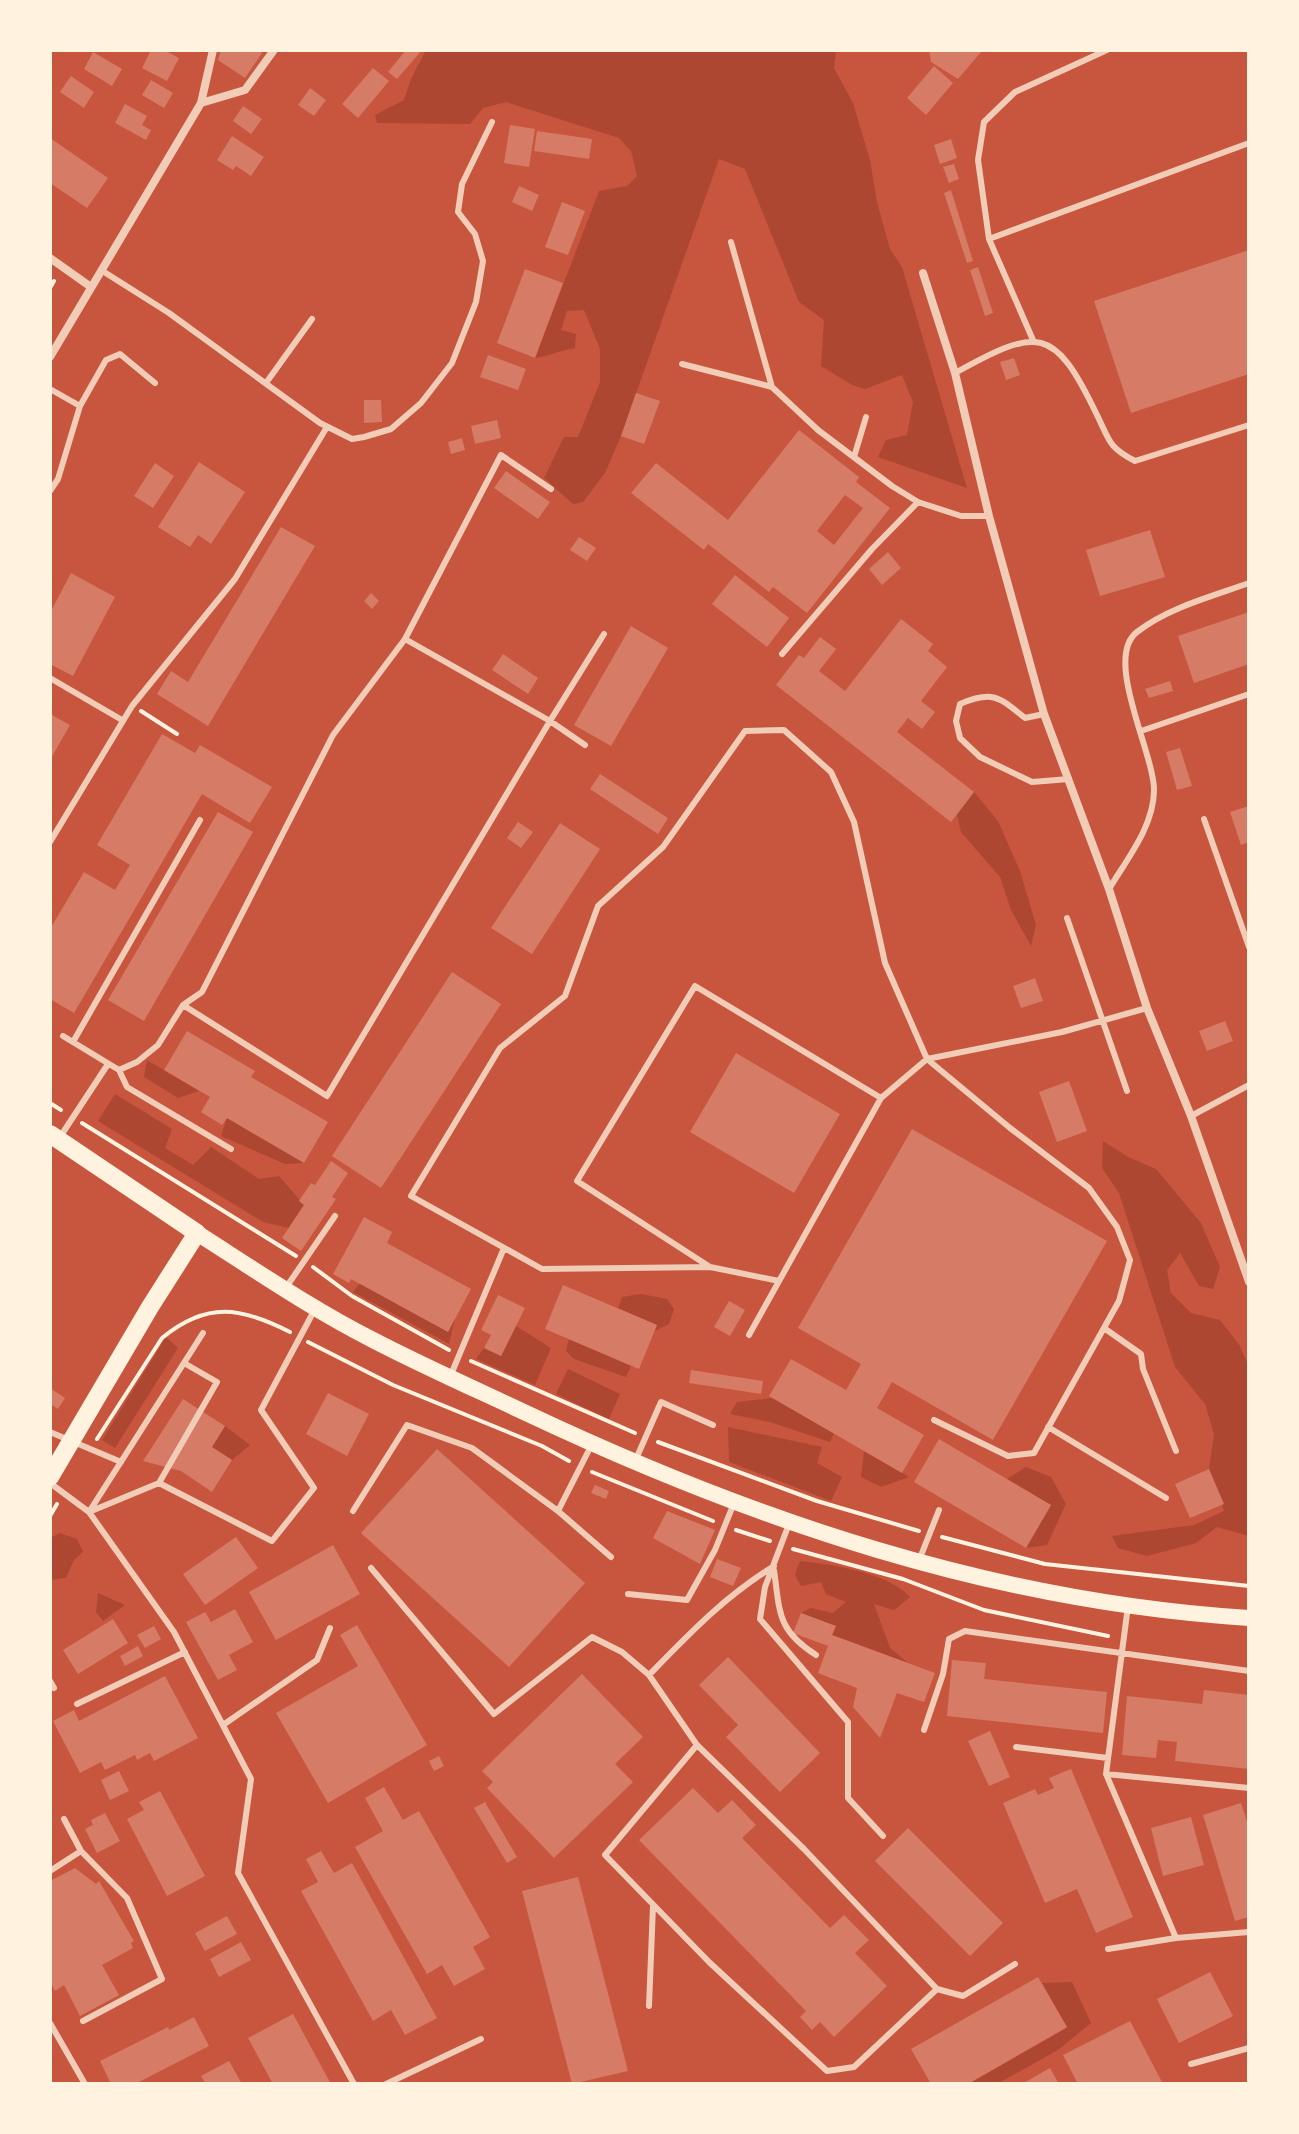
<svg xmlns="http://www.w3.org/2000/svg" width="1299" height="2134" viewBox="0 0 1299 2134" font-family="Overpass,sans-serif">
<rect width="100%" height="100%" fill="#c8553d"/>
<!-- green -->
<path fill="#ae4732" d="M426,50H836L834,68L853,103L870,160L877,202L890,249L902,267L967,488L878,457L886,440L907,435L913,402L902,375L865,389L852,385L821,366L824,320L799,302L745,169L719,159L621,436L605,473L583,502L573,504L544,478L564,437H578L600,382V349L584,310L567,311L561,330L576,334L575,348C561,350 550,356 535,358L599,191L627,186L637,176L631,151L619,138L506,102L483,108L470,124L377,123L375,115L404,100L411,79Z
M974,792L998,821L1020,871L1036,925L1031,946L1011,910L1000,877L961,832L957,815Z
M147,1060L199,1091L178,1098L144,1077Z
M115,1094L172,1129L165,1148L193,1165L211,1147L259,1179L279,1176L304,1205L289,1228L263,1222L98,1121Z
M227,1118L304,1163L285,1164L221,1136Z
M1103,1141L1128,1157L1156,1169L1201,1223L1220,1267L1213,1289L1199,1286L1180,1253L1167,1270L1171,1293L1191,1313L1220,1320L1240,1346L1249,1367V1536L1217,1527L1196,1543L1147,1556L1118,1548L1112,1536L1194,1525L1224,1511L1209,1469L1214,1434L1205,1404L1175,1367L1119,1193L1102,1168Z
M360,1283L455,1318L449,1344L353,1292Z
M641,1294L667,1299L674,1309L669,1324L655,1331L657,1325L618,1308L622,1297Z
M516,1326L551,1348L535,1385L476,1359L484,1348L501,1356Z
M166,1337L178,1348L115,1448L102,1440Z
M569,1339L631,1366L626,1377L574,1359L566,1351Z
M568,1369L620,1394L609,1419L556,1394Z
M772,1398L834,1433L830,1442L770,1422L730,1414L737,1402Z
M225,1426L250,1445L232,1460L212,1447Z
M728,1427L822,1447L817,1463L842,1477L831,1501L729,1462Z
M864,1451L909,1477L881,1487L861,1477Z
M1026,1467L1051,1477L1066,1504L1047,1545L1026,1548L1051,1505L1007,1479Z
M60,1533L77,1539L83,1552L74,1560L66,1578L50,1580V1538Z
M800,1561C831,1564 889,1573 910,1597L894,1610L874,1604L890,1648L908,1663L832,1635L835,1626L801,1613L811,1608L833,1613L846,1602L826,1594L821,1582L801,1586L795,1575Z
M98,1593L125,1605L103,1621L96,1612Z
M1072,1982L1091,2023L1058,2050L997,2084H968L1067,2028L1042,1983Z"/>
<!-- building -->
<path fill="#d67c66" fill-rule="evenodd" d="M151,50H164L179,58L167,81L142,68Z
M221,50H258L262,53L245,78L218,60Z
M406,50H422L397,79L388,72Z
M929,50H980L981,52L958,79L931,62Z
M93,52L122,69L112,86L84,69Z
M934,66L953,83L926,115L907,98Z
M373,68L389,81L358,118L342,104Z
M71,76L94,92L84,108L60,92Z
M151,80L173,93L164,108L142,95Z
M310,88L326,100L314,116L298,105Z
M125,104L147,116L142,125L151,130L146,140L115,123Z
M243,106L262,119L251,134L233,121Z
M510,125L535,129L529,167L504,163Z
M537,131L592,139L589,159L534,151Z
M232,136L264,157L251,176L236,166L233,170L217,160Z
M50,138L108,178L87,208L50,183Z
M951,139L957,158L940,164L934,145Z
M954,164L959,179L949,183L943,167Z
M519,186L539,195L532,211L512,202Z
M951,190L973,261L967,263L944,193Z
M562,202L585,211L568,255L545,247Z
M1249,250V374L1131,413L1094,301Z
M978,267L993,313L985,316L970,270Z
M525,269L563,283L535,358L497,343Z
M488,355L526,369L518,390L480,377Z
M1014,358L1020,375L1006,380L1000,362Z
M636,393L660,401L644,444L621,436Z
M364,400H381L382,422L364,423Z
M497,420L501,438L475,444L471,426Z
M799,430L859,477L856,482L890,508L807,613L773,587L769,592L708,544L704,550L631,493L656,463L728,520ZM845,495L863,508L834,545L817,531Z
M462,438L465,450L451,454L448,442Z
M199,462L245,492L211,544L198,535L190,547L158,527Z
M155,463L174,476L153,508L134,496Z
M506,471L550,502L538,519L494,488Z
M281,527L315,546L208,726L157,694L171,671L188,682Z
M1150,530L1165,577L1100,596L1086,550Z
M579,537L596,548L587,561L570,550Z
M888,552L901,568L882,585L869,569Z
M71,573L115,597L73,676L50,664V613Z
M735,575L789,618L767,647L712,604Z
M371,593L379,601L372,609L364,601Z
M1249,612V664L1194,683L1178,636Z
M901,619L933,644L928,651L947,667L921,701L935,712L922,729L908,718L897,732L974,792L951,822L776,685L799,655L804,658L820,637L836,649L819,671L845,691Z
M631,626L668,648L611,746L574,725Z
M503,654L538,678L528,694L492,670Z
M1170,681L1173,691L1149,698L1145,689Z
M50,714L70,725L50,760Z
M162,734L195,753L200,745L272,787L250,823L202,794L74,1013L50,999V929L84,872L115,890L130,865L97,845Z
M1180,748L1192,786L1177,790L1166,752Z
M600,774L668,818L658,834L590,789Z
M1249,806V842L1241,845L1230,812Z
M218,812L253,832L144,1021L108,1000Z
M518,822L533,832L521,848L507,838Z
M560,823L600,849L532,954L491,928Z
M452,972L501,1004L381,1188L332,1156Z
M1035,978L1043,1001L1021,1008L1013,986Z
M1225,1021L1233,1041L1207,1051L1199,1031Z
M187,1031L255,1071L251,1077L328,1122L304,1163L227,1118L222,1125L201,1112L210,1097L164,1070Z
M736,1053L840,1114L794,1193L690,1132Z
M1069,1081L1087,1131L1057,1142L1039,1092Z
M912,1129L1107,1241L993,1440L892,1382L877,1408L924,1435L902,1473L769,1396L791,1359L846,1390L861,1364L798,1328Z
M331,1161L348,1173L332,1197L336,1199L301,1251L282,1238L304,1205L299,1201L311,1183L315,1185Z
M364,1217L392,1232L387,1243L471,1289L448,1332L351,1279L349,1283L333,1274Z
M563,1285L657,1325L639,1369L545,1329Z
M498,1295L525,1308L501,1356L484,1348L491,1335L481,1330Z
M729,1301L745,1310L730,1336L714,1327Z
M691,1370L763,1381L761,1394L689,1383Z
M50,1388L65,1398L58,1409L50,1404Z
M328,1393L369,1414L347,1456L306,1434Z
M183,1399L225,1426L212,1447L232,1460L212,1492L181,1471L143,1461Z
M939,1439L1051,1505L1026,1548L914,1482Z
M437,1449L585,1583L509,1667L361,1533Z
M1209,1469L1224,1504L1190,1518L1175,1484Z
M595,1485L609,1491L606,1499L591,1493Z
M667,1511L715,1530L700,1564L653,1538Z
M236,1537L258,1568L205,1605L183,1574Z
M333,1545L360,1594L276,1640L249,1592Z
M717,1559L741,1568L733,1586L710,1577Z
M235,1609L253,1642L229,1655L237,1670L218,1680L186,1622L205,1612L211,1622Z
M801,1613L836,1626L832,1635L935,1673L924,1702L897,1693L880,1738L853,1707L857,1688L818,1673L828,1646L793,1633Z
M113,1619L128,1643L78,1674L63,1650Z
M357,1625L427,1745L328,1803L276,1713L358,1666L340,1635Z
M154,1626L161,1639L145,1648L137,1635Z
M138,1646L143,1656L125,1666L120,1656Z
M728,1657L820,1753L780,1792L726,1737L738,1725L699,1685Z
M952,1660L986,1663L984,1679L1107,1692L1103,1733L947,1716Z
M582,1674L643,1737L615,1764L633,1782L554,1858L487,1788L493,1782L482,1771Z
M165,1676L198,1738L154,1761L150,1753L137,1760L135,1755L105,1770L101,1762L80,1773L53,1721L74,1710L79,1721Z
M1204,1690L1249,1695V1769L1175,1761L1177,1742L1158,1740L1156,1758L1122,1755L1127,1696L1202,1704Z
M990,1731L1010,1777L989,1786L968,1741Z
M439,1756L444,1766L434,1771L429,1761Z
M1071,1769L1133,1917L1096,1933L1077,1889L1045,1903L1003,1803L1035,1789L1038,1795L1054,1788L1049,1778Z
M119,1771L129,1791L110,1800L101,1780Z
M384,1787L403,1820L419,1811L490,1937L473,1947L485,1969L454,1986L442,1965L427,1974L355,1847L383,1831L365,1798Z
M693,1788L718,1813L732,1800L756,1825L742,1838L830,1928L844,1915L869,1940L855,1953L887,1986L834,2037L820,2022L812,2030L800,2017L806,2011L639,1840Z
M160,1791L205,1876L167,1896L127,1819L144,1810L139,1802Z
M485,1802L517,1857L507,1863L474,1808Z
M1241,1803L1249,1828V1917L1235,1921L1203,1815Z
M105,1813L120,1841L97,1853L85,1829L93,1825L91,1820Z
M1191,1817L1204,1865L1163,1876L1151,1828Z
M908,1828L1003,1923L970,1956L875,1861Z
M321,1851L334,1873L352,1863L437,2018L405,2035L391,2010L373,2021L301,1891L318,1882L306,1859Z
M75,1868L96,1884L99,1881L134,1941L131,1943L133,1948L102,1965L119,1995L80,2016L64,1985L55,1991L50,1981V1881Z
M578,1877L628,2071L572,2084L522,1891Z
M227,1916L237,1934L205,1951L195,1933Z
M241,1942L251,1960L219,1977L210,1959Z
M1210,1972L1233,2016L1179,2043L1157,1999Z
M1038,1977L1067,2027L968,2084H931L911,2049Z
M293,2014L313,2051L331,2084H273L268,2075L248,2038Z
M194,2017L209,2046L135,2084H111L100,2061L168,2027L169,2030Z
M1130,2021L1163,2084H1078L1063,2055Z
M229,2061L242,2084H206L201,2076Z
M1050,2068L1059,2084H1022Z"/>
<g fill="none" stroke-linecap="round" stroke-linejoin="round">
<!-- path -->
<path stroke="#fff3e0" stroke-width="4" d="M50,288L54,281
M141,711L177,734
M50,1103L61,1110
M82,1123L296,1256
M313,1267L352,1296L449,1350
M308,1342L393,1385L542,1446L569,1461
M471,1361L635,1433
M97,1439L162,1338C207,1301 241,1307 290,1332
M658,1442L817,1501L919,1531
M592,1472L713,1521
M50,1516L57,1504
M736,1530L770,1541
M942,1537L1045,1564L1249,1586
M793,1549L903,1579L984,1610L1108,1636"/>
<!-- service -->
<path stroke="#f1ccb7" stroke-width="6" d="M989,239L1249,143
M731,242L772,387
M101,270L169,313L320,423L352,439L364,437L391,429L421,403L452,363L476,302L483,261L475,234L458,212L462,184L492,122
M1033,340L989,239L978,160L984,122L1015,92L1107,50
M682,364L772,387L818,430L892,486L918,502L961,516H989
M955,373C1038,327 1054,325 1097,415C1110,441 1108,447 1135,461L1249,425
M266,383L312,319
M50,389L80,406
M854,457L866,417
M50,491L58,479L80,406L106,360L120,354L155,383
M405,639L501,455L551,489
M782,654L872,549L918,502
M50,678L122,720
M1044,714L1025,718C999,697 993,690 960,704L956,721L960,738L980,757L1032,782L1069,779
M1141,731L1249,694
M1204,819L1249,947
M50,842L132,706L235,579L327,427
M1109,889C1127,859 1154,826 1154,790C1154,753 1103,658 1137,632C1167,608 1213,596 1249,583
M1067,918L1127,1091
M183,1005L327,1096L550,721L604,634
M63,1036L119,1070L127,1087L231,1149
M73,1042L200,820
M119,1070L137,1062L158,1045L183,1005L202,992L333,735L405,639L550,721L585,745
M1191,1116L1249,1085
M60,1137L108,1064
M710,1267L542,1269L411,1196L500,1048L565,996L598,906L663,847L745,731L784,730L831,772L854,822L885,963L927,1059L1010,1128L1089,1188L1117,1227L1130,1260L1119,1301L1034,1453L1008,1456L934,1420
M779,1281L710,1267L577,1181L695,986L881,1098
M285,1289L335,1216
M1104,1328L1141,1354L1143,1369L1176,1451
M203,1333L89,1512L174,1632L251,1779L238,1873L354,2084
M749,1335L881,1098L927,1059L1062,1032L1147,1008
M450,1377L504,1248
M1048,1427L1166,1498
M50,1432L121,1462
M636,1459L661,1402L713,1425
M50,1483L89,1512L159,1483L217,1382L184,1363
M159,1483L272,1541L314,1488L261,1410L315,1309
M353,1511L407,1425L472,1448L558,1511L611,1557
M558,1511L592,1444
M789,1524L765,1587L760,1619L848,1722V1798L883,1836
M920,1558L939,1510
M371,1568L494,1714L592,1637L622,1652L649,1675L697,1745L804,1849L937,1989
M774,1570C780,1613 777,1630 816,1655
M628,1594L687,1600L715,1550L734,1503
M1128,1606L1106,1774L1176,1938L1249,1932
M649,1675C690,1633 723,1598 774,1566
M50,1681L54,1688
M77,1704L185,1652
M223,1725L317,1660L330,1628
M924,1730L943,1674L949,1639L965,1631L1249,1671
M697,1745L605,1855L709,1962L827,2071L854,2067L937,1989L963,1996L1015,1964
M1016,1747L1108,1758
M1106,1774L1249,1788
M64,1819L81,1851L127,1898L162,1979L83,2021
M50,1871L81,1851
M1108,1949L1176,1938
M649,2006L653,1906
M50,2023L85,2084
M1191,2064L1249,2048
M386,2084L481,2039"/>
<!-- minor -->
<path stroke="#f1ccb7" stroke-width="8" d="M201,103L245,90L274,50
M50,258L91,287
M923,273L955,373L989,516L1044,714L1109,889L1147,1008L1191,1116L1249,1282
M50,357L201,103L213,50"/>
<!-- secondary -->
<path stroke="#fff3e0" stroke-width="16" d="M197,1233C255,1270 312,1309 373,1340C423,1366 475,1389 526,1413C755,1521 994,1602 1249,1618"/>
<!-- primary -->
<path stroke="#fff3e0" stroke-width="18" d="M50,1134L197,1233L150,1307L50,1477"/>
</g>
<!-- border -->
<rect width="1299" height="2134" fill="none" stroke="#fff3e0" stroke-width="104"/>
</svg>
